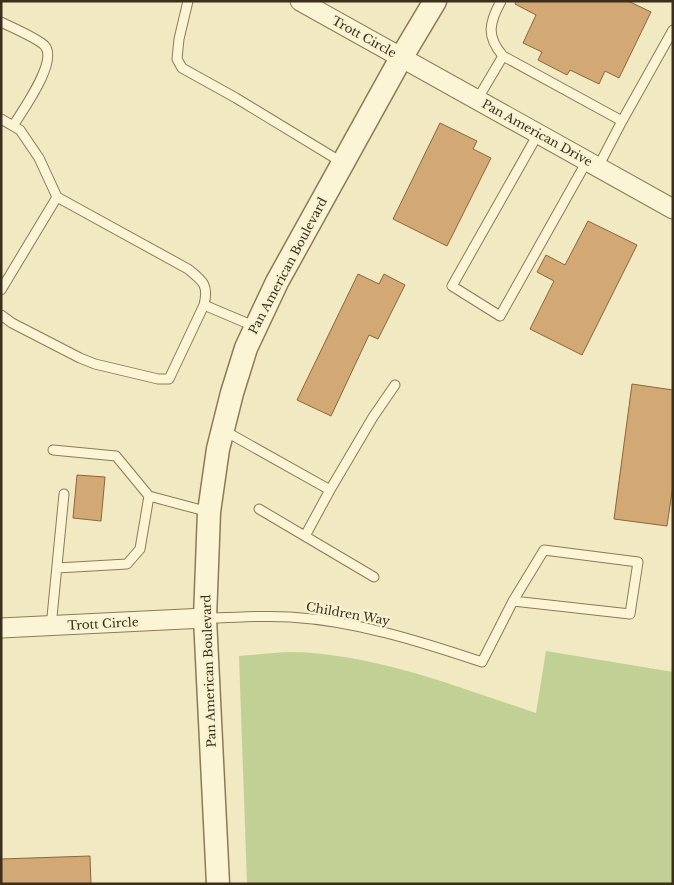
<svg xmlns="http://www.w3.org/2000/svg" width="674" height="885" viewBox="0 0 674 885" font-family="'Libre Baskerville',serif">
<rect width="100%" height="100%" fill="#f1e9c1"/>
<!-- green -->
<path fill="#c1d094" d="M546,651L673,672V884H247L239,656C256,655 275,652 292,652C376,654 457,687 536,713Z"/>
<!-- building -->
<path fill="#d2a874" stroke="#8d663b" d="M516,1H628L651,12L619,78L605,71L599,84L570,70L567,75L538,60L542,52L523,43L536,15L515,4Z
M440,123L477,141L473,149L491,158L447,246L393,219Z
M588,221L637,245L582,355L530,329L554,281L537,272L546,255L565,265Z
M358,274L379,284L384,274L405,285L378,339L369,335L331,416L297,400Z
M632,384L673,390V485L667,526L614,519Z
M77,475L105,477L101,521L73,518Z
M90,856L91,884H1V859Z"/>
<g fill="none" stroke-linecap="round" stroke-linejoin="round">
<defs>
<path id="service" d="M188,1L179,39L177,59L182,68L236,98L343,163
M501,1C489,23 486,36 503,56
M1,22C11,27 39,39 45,46C58,62 22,111 13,126
M477,100L503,56L622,121L598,167
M1,119L20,130L39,158L57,197
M622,121L673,30
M538,134L452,286L500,316L587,161
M1,290L57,197L188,269C203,281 209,285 204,305L169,379H158L95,364L80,358L12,323L1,315
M204,305L256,327
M223,430L330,490L373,417L395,385
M53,450L116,456L149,496L209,512
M259,509L374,577
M305,536L330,490
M57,568L127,564L140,549L149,496
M206,618C233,618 262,615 290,617C356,621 419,641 482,662L513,601L544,550L638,562L630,614L513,601
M51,627L64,494"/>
<path id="minor" d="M300,1L673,209
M1,628L205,618"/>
<path id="tertiary" d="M218,884L205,618L209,512L218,449L232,393L246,348L277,282L401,58L435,1"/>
</defs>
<!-- service casing -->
<use href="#service" stroke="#8c7a57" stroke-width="11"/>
<!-- minor casing -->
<use href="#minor" stroke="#8c7a57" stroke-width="21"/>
<!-- tertiary casing -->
<use href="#tertiary" stroke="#8c7a57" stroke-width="25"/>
<!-- service -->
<use href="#service" stroke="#fbf5d5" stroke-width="9"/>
<!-- minor -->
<use href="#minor" stroke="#fbf5d5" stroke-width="19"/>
<!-- tertiary -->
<use href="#tertiary" stroke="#fbf5d5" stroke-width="22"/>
</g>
<g text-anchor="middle" stroke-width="4.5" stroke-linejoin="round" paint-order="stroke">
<!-- street labels -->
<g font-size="12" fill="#3b2f1c" stroke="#f8f2d1">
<text transform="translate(364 37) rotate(29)" y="4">Trott Circle</text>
<text transform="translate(537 133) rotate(29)" y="4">Pan American Drive</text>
<text transform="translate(288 266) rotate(-62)" y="4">Pan American Boulevard</text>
<text transform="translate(348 614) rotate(10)" y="4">Children Way</text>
<text transform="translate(103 624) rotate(-3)" y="4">Trott Circle</text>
<text transform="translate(209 671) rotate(-92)" y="4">Pan American Boulevard</text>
</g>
</g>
<!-- border -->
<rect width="674" height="885" fill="none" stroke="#3b2f1c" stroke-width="5"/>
</svg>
